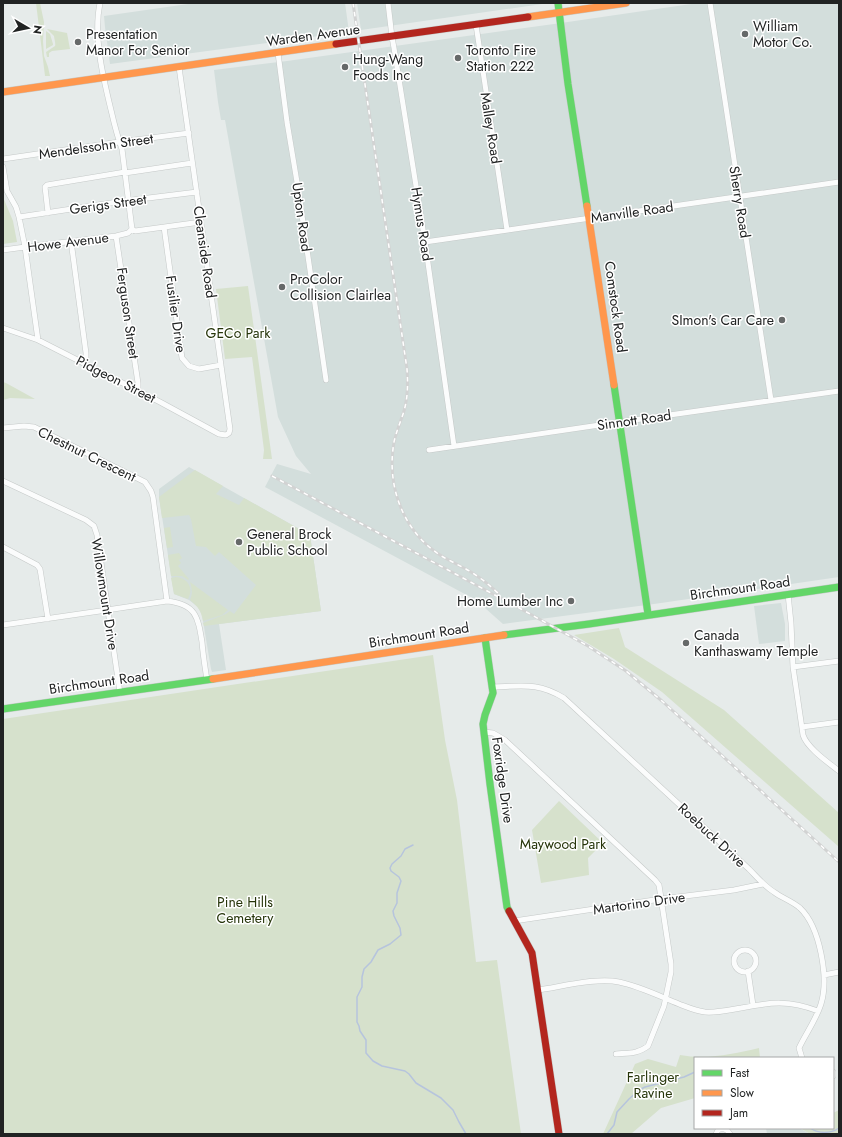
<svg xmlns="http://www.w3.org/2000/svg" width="842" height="1137" viewBox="0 0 842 1137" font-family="Jost,sans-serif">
<rect width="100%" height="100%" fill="#e6ebea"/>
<!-- built -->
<path fill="#d3dedc" d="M195,3H345L349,32L110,64L105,27L104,16Z
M357,3H549L361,30Z
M698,3H839V577L654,604L503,624L476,600L265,487L277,464L311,474L296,456L278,417L225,120H221L218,102L214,70L287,61L554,24Z
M189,467L310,535L321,611L219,624L226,670L212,672L211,669L202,615L198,607L189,600L174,594L159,497V489Z
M781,603L785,624V641L759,644L754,606Z
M766,1128H799L810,1134H767Z"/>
<!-- green -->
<path fill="#d6e1cc" d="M36,3H40L44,22L43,41L44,56L48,67L50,76H45Z
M47,29L67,33L70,49L52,51L49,53V57H47L46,52L55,46C56,44 54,38 54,36Z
M46,31L50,34L53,44V45L46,49Z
M3,197L13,221L17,242L3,244Z
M248,286L272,459H263L264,450L252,357L225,359L216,289Z
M3,382L6,383L35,399L10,398L3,400Z
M195,470L223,486L216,494L239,505L244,498L310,535L321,611L204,626L203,623L226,614L230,611L234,614L256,585L219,552L215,556L206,547L196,546L191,519L189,515L162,518L159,497Z
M170,527L173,547L167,548L164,528Z
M179,553L182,558L179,560L181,563L178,566L189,579L188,580L182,576H171L168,555Z
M176,577C188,578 194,588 188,599L174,594L171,578Z
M190,582L228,610L222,615L203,621C201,610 198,607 190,600C193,593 192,589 190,582Z
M619,628L625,647L724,710L839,813V847L662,692L614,659L574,635Z
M433,655L445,740L457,800L476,962L497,960L521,1134H3V719Z
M559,801L603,843L588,858L589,875L541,883L532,830Z
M759,1048L760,1058H695V1098L661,1108L631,1134H603L635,1064L648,1059L676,1067L680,1055C707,1060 733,1054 759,1048Z
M839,1110V1134H810L800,1128H833V1113Z"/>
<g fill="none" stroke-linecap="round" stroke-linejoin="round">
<!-- stream -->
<path stroke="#b6c4dd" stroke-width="1.5" d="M413,845L405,849L401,856L392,864L390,868L391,871L399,877L401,881L397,893V903L393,911L394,916L400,928L401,935L390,944L378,950L371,962L364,969L362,977V987L357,997V1022L359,1026L360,1031L366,1040V1053L373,1061L382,1066L405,1071L409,1074L416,1083L441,1098L453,1110L459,1122L466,1134
M810,1128C819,1134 830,1134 839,1128
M607,1134L614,1125L617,1112L629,1099L639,1090L645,1087L684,1077L695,1072"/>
<defs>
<path id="street" d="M388,3L392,37L394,48L425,242L454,446
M710,3L771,400
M476,25L507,230
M278,53L287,122L298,188L326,380
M3,159L119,142L189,133
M3,167L7,191L16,207L19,217L25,247L38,340
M125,173L192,163
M48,213L45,187L47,185L125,172
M19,217L124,201L197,192
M164,227L182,358L189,366L199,369L221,365
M132,229L135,231L201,222
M116,236L138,383V391
M71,241L86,353V364
M425,242L839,182
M3,250L25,247L116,236L128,233L132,229L122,149C117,136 114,123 111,110C103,77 93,36 100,3
M3,328L38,340L160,402L219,434L226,435L229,433L230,429L179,67
M3,428L24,426L34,427L145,482L151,491L153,497L167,601
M429,450L620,422L839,391
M3,481L86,520L94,526L97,535L120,693
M3,547L37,565L40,569L48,619
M788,594L791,623L793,667L803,735C807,748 829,763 839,771
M3,625L100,611L167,601C196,604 198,617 202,642C203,655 205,667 207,680
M793,667L839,661
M493,687C522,686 538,682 564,698L749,869C757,877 764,886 774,892C782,898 792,901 800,908C820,927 829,978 821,1004C816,1020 806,1033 799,1048L802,1058
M802,727L839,722
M484,732L493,733L505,740L655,880L659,885L671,964V972L664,1006L648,1046C638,1054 628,1053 616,1054
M514,921L661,899L734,890L763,884
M734 961a11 11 0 1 1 22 0a11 11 0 1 1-22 0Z
M748,971L753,1005
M824,975L839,972
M538,990C560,987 597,977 619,982C639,986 659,996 679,1004C687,1007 696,1011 705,1012C717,1013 729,1010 741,1008C771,1002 789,1000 818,1011
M833,1072V1076
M716,1134L718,1130C723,1127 727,1129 730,1134"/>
<path id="fast" d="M558,3L568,84L587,206
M614,385L648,614
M504,635L589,624L839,587
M485,638L493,693L485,715L483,724L490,784L507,907L509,911
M3,709L213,679"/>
<path id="slow" d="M528,17L626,3
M3,92L336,44
M587,206L614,385
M213,679L504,635"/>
<path id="jam" d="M336,44L528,17
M509,911L532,953L559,1134"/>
</defs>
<!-- street casing -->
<use href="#street" stroke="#c5c9c8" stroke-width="6"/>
<!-- fast casing -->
<use href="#fast" stroke="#c5c9c8" stroke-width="8"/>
<!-- slow casing -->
<use href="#slow" stroke="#c5c9c8" stroke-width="8"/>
<!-- jam casing -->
<use href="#jam" stroke="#c5c9c8" stroke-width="8"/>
<!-- street -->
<use href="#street" stroke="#fbfcfc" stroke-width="5"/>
<!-- fast -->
<use href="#fast" stroke="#63d668" stroke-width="7"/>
<!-- slow -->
<use href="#slow" stroke="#ff974d" stroke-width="7"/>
<!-- jam -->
<use href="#jam" stroke="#b3261e" stroke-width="7"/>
<defs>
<path id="rail" d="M353,3L407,369C408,383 408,397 404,411C400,424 394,436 393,449C388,489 404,530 437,553C450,562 465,567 477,576C485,581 491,587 498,593
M272,476L521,609L588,646L626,671L662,701L839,862"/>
</defs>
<!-- rail casing -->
<use href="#rail" stroke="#d2d3d3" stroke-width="3"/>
<!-- rail -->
<use href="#rail" stroke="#fff" stroke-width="1.5" stroke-dasharray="4.5" stroke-linecap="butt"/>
</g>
<!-- markers -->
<g fill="#666969" stroke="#fff" stroke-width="1.5">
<circle cx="745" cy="34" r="4"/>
<circle cx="78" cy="42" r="4"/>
<circle cx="458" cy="58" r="4"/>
<circle cx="345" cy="67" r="4"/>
<circle cx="282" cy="287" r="4"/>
<circle cx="782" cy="320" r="4"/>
<circle cx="239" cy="542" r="4"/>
<circle cx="571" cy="601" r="4"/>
<circle cx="686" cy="643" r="4"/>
</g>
<g text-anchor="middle" stroke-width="3" stroke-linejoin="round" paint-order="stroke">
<!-- poi labels -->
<g font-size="14" fill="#212323" stroke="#fff" text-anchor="start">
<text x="753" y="31">William<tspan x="753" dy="16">Motor Co.</tspan></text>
<text x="86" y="39">Presentation<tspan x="86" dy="16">Manor For Senior</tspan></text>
<text x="466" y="55">Toronto Fire<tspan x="466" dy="16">Station 222</tspan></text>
<text x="353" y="64">Hung-Wang<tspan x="353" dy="16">Foods Inc</tspan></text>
<text x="290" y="284">ProColor<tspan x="290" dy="16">Collision Clairlea</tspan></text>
<text x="774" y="325" text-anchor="end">SImon's Car Care</text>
<text x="247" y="539">General Brock<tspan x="247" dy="16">Public School</tspan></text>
<text x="563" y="606" text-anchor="end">Home Lumber Inc</text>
<text x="694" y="640">Canada<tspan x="694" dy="16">Kanthaswamy Temple</tspan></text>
</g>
<!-- street labels -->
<g font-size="14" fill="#212323" stroke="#fff">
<text transform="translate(313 35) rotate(-8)" y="5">Warden Avenue</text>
<text transform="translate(491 128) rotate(81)" y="5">Malley Road</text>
<text transform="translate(96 146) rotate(-8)" y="5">Mendelssohn Street</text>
<text transform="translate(740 202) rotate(81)" y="5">Sherry Road</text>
<text transform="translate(108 204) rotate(-8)" y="5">Gerigs Street</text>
<text transform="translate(632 212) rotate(-8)" y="5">Manville Road</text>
<text transform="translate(302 217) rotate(82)" y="5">Upton Road</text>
<text transform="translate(422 224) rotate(81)" y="5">Hymus Road</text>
<text transform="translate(68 242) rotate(-7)" y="5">Howe Avenue</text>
<text transform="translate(205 252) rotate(82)" y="5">Cleanside Road</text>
<text transform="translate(616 307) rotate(82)" y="5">Comstock Road</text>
<text transform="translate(128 313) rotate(82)" y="5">Ferguson Street</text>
<text transform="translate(176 314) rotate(82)" y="5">Fusilier Drive</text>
<text transform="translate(116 379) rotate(27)" y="5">Pidgeon Street</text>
<text transform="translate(634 420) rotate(-8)" y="5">Sinnott Road</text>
<text transform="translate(87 454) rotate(26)" y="5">Chestnut Crescent</text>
<text transform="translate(740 588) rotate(-8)" y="5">Birchmount Road</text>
<text transform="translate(105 594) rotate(81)" y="5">Willowmount Drive</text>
<text transform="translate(419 635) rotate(-9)" y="5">Birchmount Road</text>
<text transform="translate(99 682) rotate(-8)" y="5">Birchmount Road</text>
<text transform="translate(503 780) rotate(82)" y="5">Foxridge Drive</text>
<text transform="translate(712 835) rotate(43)" y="5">Roebuck Drive</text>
<text transform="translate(639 903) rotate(-8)" y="5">Martorino Drive</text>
</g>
<!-- park labels -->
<g font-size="14" fill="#26350a" stroke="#fff">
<text x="238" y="338">GECo Park</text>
<text x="563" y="849">Maywood Park</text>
<text x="245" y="907">Pine Hills<tspan x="245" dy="16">Cemetery</tspan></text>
<text x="653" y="1082">Farlinger<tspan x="653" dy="16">Ravine</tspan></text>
</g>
</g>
<!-- border -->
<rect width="842" height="1137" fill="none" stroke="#212323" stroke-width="8"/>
<!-- legend -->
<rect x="694" y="1057" width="140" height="72" fill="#ffffff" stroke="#a6a7a7"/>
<rect x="702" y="1070" width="20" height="6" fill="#63d668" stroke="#a6a7a7"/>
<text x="730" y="1077" font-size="12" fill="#212323">Fast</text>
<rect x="702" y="1090" width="20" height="6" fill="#ff974d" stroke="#a6a7a7"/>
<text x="730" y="1097" font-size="12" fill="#212323">Slow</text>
<rect x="702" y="1110" width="20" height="6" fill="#b3261e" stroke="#a6a7a7"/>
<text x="730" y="1117" font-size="12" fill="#212323">Jam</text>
<!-- north arrow -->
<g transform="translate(28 28) rotate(99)" stroke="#ffffff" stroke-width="3" paint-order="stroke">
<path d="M0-3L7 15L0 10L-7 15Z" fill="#212323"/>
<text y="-6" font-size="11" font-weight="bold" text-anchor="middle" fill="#212323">N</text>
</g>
</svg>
